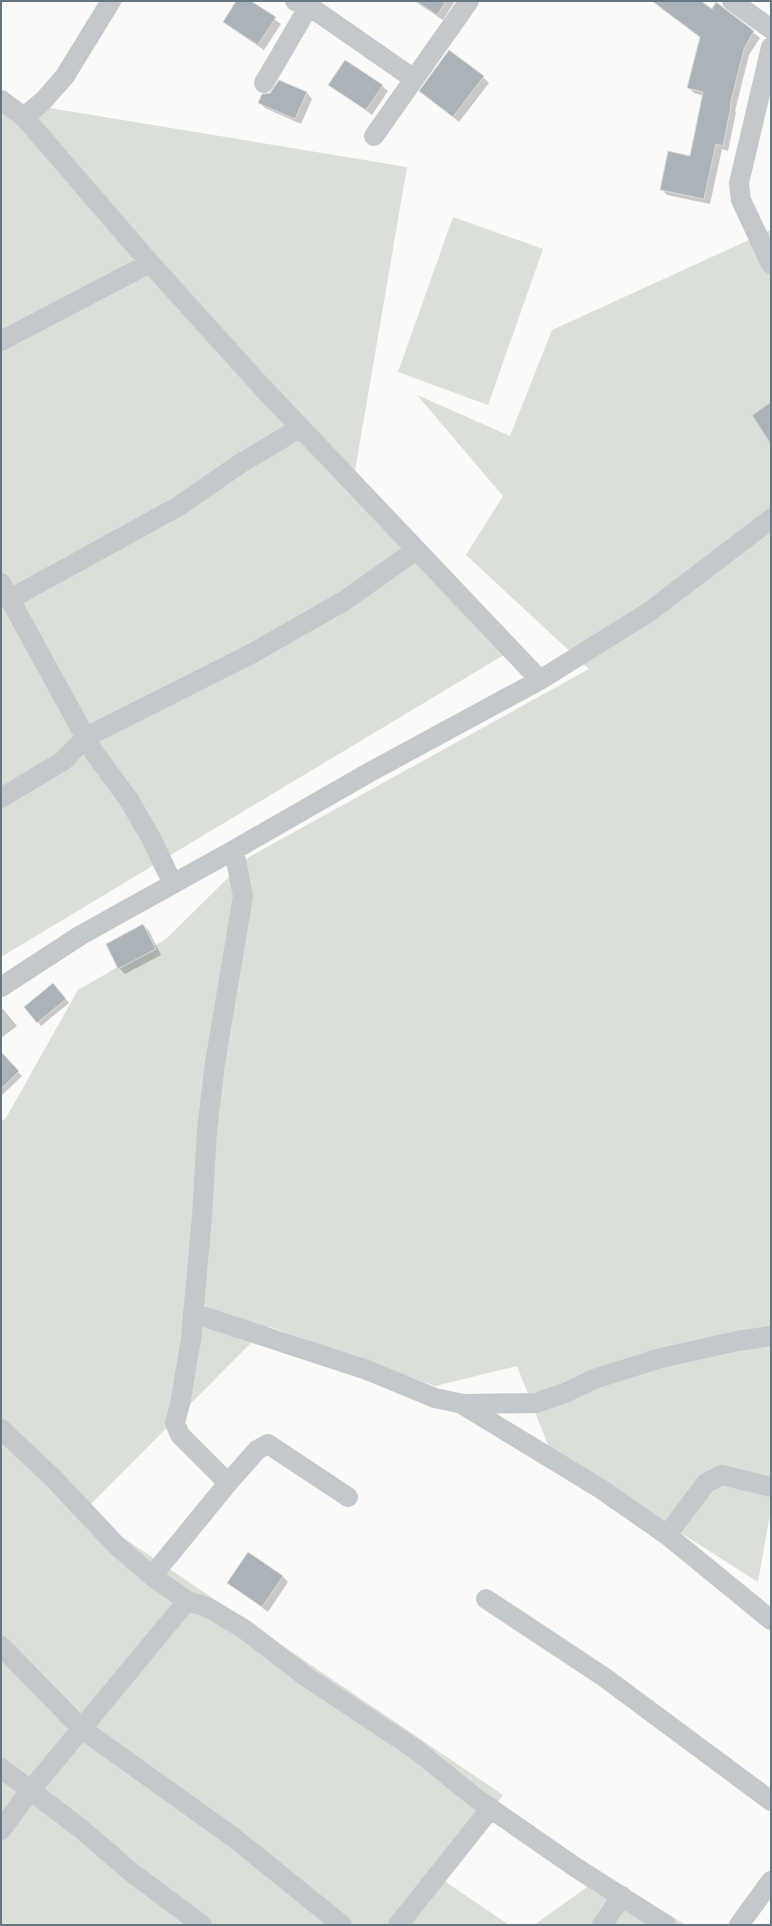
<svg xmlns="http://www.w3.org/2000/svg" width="772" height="1926" viewBox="0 0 772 1926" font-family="'Golos Text',sans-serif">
<rect width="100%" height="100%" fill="#fafaf8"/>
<!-- green -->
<path fill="#dadfd7" d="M1,100L407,167L355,471L507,653L1,957Z
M453,217L543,249L488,405L398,372Z
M771,230V1509L758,1582L550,1450L517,1366L435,1386L268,1326L84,1511L503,1795L440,1878L509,1925H1V1122L6,1118L78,990L166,939L249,857L589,669L466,555L503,496L417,395L510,436L552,330Z
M604,1875L686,1925H534Z"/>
<!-- shadow -->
<path fill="#0003" d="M237,1H249L281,24L264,50L230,27L224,22Z
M414,1H455L443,20Z
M660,1H699L712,10L728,13L760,38L749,55L735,111L736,112L728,151L722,149L710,204L667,195L661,189L690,157L704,96L694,93L688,87L701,38L663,10L658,4Z
M483,77L489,83L459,122L421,91Z
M280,81L307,93L312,99L301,124L265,108L259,102L271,94Z
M330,85L382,86L388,91L372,115Z
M143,925L149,931L161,955L125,974L119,968Z
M57,988L69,1003L41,1026L26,1007Z
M3,1009L17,1026L1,1038V1011Z
M6,1059L22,1076L1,1096V1064Z
M282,1576L288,1582L268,1612L229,1583Z"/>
<!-- building -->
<path fill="#aab3b9" stroke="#dcdcda" d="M236,1H251L276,17L258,45L223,22Z
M416,1H446L437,15Z
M652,1H701L712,9L716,2L754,31L744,49L730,105L731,106L723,146L716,144L704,199L660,190L668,151L690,156L703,92L687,88L700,37Z
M449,50L484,76L453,117L419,91Z
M345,60L383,85L366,110L328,85Z
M279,80L307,92L295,119L258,103L262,94L270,93Z
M771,402V445L752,415Z
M143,924L156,949L118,969L106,944Z
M53,983L66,999L37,1023L24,1007Z
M1,1052L19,1071L1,1089Z
M248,1552L283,1576L262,1607L227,1583Z"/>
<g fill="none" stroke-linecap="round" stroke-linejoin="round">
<!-- minor -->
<path stroke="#c3c8cc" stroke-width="20" d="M295,1L309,6L414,79
M732,1L771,29
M771,47L739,183L741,200L771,264
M264,83L309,6
M1,100L24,117L43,101L65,76L111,1
M24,117L150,263L262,387L540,680
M374,136L469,1
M1,341L150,263
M1,583L93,751L129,800L151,838L173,884
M10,599L179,506L241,463L300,428
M1,798L63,761L86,737L251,654L344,601L416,550
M1,987L81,935L234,850L370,772L540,680L649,612L771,519
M193,1313L367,1370L435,1398L463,1404L536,1403L565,1393L594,1379L661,1358L737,1341L771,1336
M463,1405L601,1489L667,1535L771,1620
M1,1429L53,1478L117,1546L152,1576L187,1601L209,1608L244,1629L305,1676L415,1749L477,1799L575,1867L666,1925
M228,1483L257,1450L268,1444L348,1497
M667,1535L706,1483L722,1475L771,1487
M152,1576L228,1483L180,1435L175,1423L180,1404L191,1339L202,1216L207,1130L215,1063L243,896L234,850
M486,1599L604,1677L771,1801
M1,1646L82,1729L233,1837L342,1925
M1,1768L80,1828L131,1872L202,1925
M1,1830L30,1791L187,1601
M398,1925L491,1808
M602,1925L622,1896
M739,1925L771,1881"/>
</g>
<!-- border -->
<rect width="772" height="1926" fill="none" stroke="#657683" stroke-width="4"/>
</svg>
